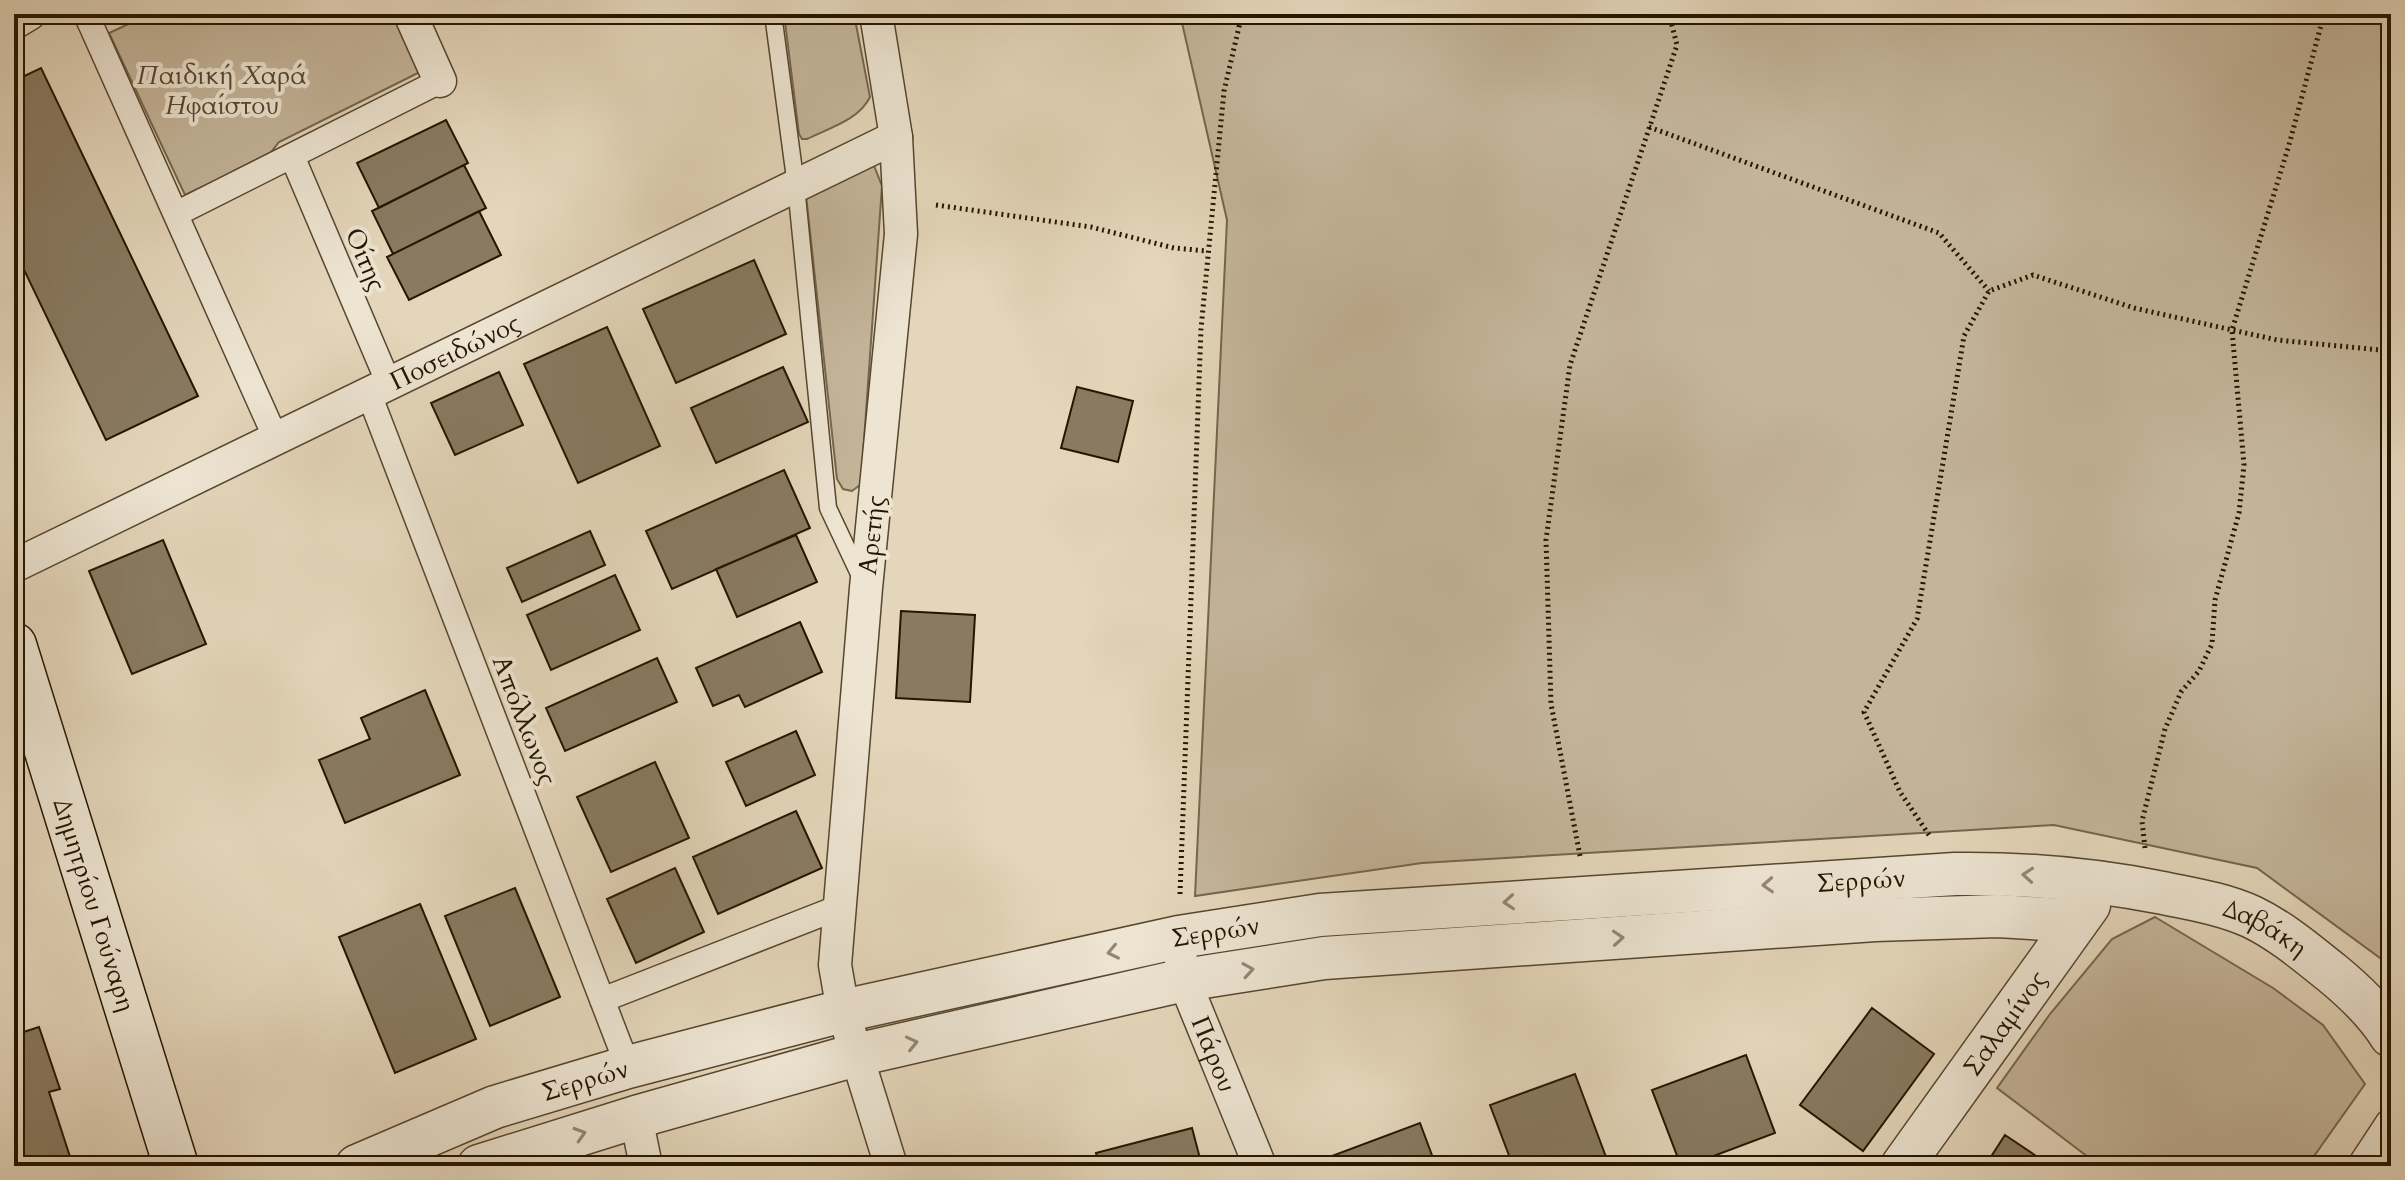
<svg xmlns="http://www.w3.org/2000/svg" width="2405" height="1180" viewBox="0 0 2405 1180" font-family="Cardo,serif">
<rect width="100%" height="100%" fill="#e4d6ba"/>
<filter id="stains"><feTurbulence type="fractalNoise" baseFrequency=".0025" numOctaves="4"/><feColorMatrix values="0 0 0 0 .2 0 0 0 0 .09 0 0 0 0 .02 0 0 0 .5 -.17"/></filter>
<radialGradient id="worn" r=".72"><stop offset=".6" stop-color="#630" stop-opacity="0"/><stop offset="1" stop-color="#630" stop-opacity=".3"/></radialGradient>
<!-- green -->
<path fill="#c4b59a" stroke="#75664d" stroke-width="2" d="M150,14H395L422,71L279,142L268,156L185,195L109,33Z
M784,14H854L870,97C859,120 829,128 807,139H802L799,134Z
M1180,14H2391V966L2257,868L2054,825L1422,863L1195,896L1227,220Z
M871,158L882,186L862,469L860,485L852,491L843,489L837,479L804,177Z
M2155,917L2273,988L2323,1025L2365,1084L2307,1166H2100L1997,1088L2050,1014L2112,939Z"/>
<!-- building -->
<path fill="#897a61" stroke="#261600" stroke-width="2" d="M41,68L198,396L106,440L14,249V81Z
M446,120L468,163L379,208L357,163Z
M464,165L486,208L393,254L372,211Z
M479,211L501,255L409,300L387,257Z
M754,260L786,334L676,383L643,309Z
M607,327L660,446L578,483L524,364Z
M783,367L808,422L716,463L691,408Z
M499,372L523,425L455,455L431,403Z
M1077,387L1133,401L1118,462L1061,448Z
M784,470L810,528L672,589L646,531Z
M590,531L605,565L522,602L507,568Z
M796,535L817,582L737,617L716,569Z
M163,540L206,644L132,674L89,571Z
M615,575L640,630L551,670L527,615Z
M901,611L975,615L970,702L896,698Z
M800,622L822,672L745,707L739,695L713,706L696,668Z
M657,658L677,702L565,751L546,708Z
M425,690L460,775L345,823L319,760L370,739L361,718Z
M796,731L815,775L746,806L726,762Z
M655,762L689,838L611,872L577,797Z
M796,811L822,868L718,914L693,857Z
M675,868L704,932L636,963L607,899Z
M515,888L560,997L490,1026L445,916Z
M420,904L476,1039L395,1073L339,937Z
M1872,1008L1934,1054L1863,1151L1800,1105Z
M39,1027L60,1089L49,1092L73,1166H14V1035Z
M1746,1055L1775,1133L1687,1166H1681L1652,1090Z
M1575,1074L1609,1165L1513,1166L1490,1105Z
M1420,1123L1436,1166H1323L1321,1160Z
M1192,1128L1202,1166H1099L1096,1153Z
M2005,1135L2051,1166H1985Z"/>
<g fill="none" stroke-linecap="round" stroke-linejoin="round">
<defs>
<path id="service" d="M773,14L796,186L828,508L861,578"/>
<path id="pedestrian" d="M86,14L276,439
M292,156L389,384
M176,214L440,81
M369,394L628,1067
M602,1000L840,907"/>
<g id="minor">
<path d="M410,14L440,81"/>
<path d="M876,14L896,137L901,234L866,588L835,965L843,1011L891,1166"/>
<path d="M14,23L29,14"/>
<path id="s1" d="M14,566L896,137"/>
<path id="s2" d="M1181,960L1184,980L1260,1166"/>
<path d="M636,1117L646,1166"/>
<path d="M2364,1166L2391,1125"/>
</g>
<g id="tertiary">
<path id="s3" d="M357,1166L495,1107L628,1067L843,1011L1179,937L1320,915L1955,874C2027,873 2093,879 2163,893C2192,899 2224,904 2252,917C2281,931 2307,953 2332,973C2354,991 2376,1012 2391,1036"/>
<path d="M479,1166L636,1117L856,1055L1184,980L1324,958L1875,920L1998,916L2077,921"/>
<path id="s4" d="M1902,1166L2089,905"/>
</g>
<g id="secondary">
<path id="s5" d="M14,645L176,1166"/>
</g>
</defs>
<!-- service casing -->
<use href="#service" stroke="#56462e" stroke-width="19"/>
<!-- pedestrian casing -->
<use href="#pedestrian" stroke="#56462e" stroke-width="27"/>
<!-- minor casing -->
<use href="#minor" stroke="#56462e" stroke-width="35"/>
<!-- tertiary casing -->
<use href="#tertiary" stroke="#56462e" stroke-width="45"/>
<!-- secondary casing -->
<use href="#secondary" stroke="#261600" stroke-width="47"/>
<!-- path -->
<path stroke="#261600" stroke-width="5" stroke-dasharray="2 4" stroke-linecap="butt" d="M1649,127L1939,233L1989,291
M936,205L1091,227L1174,248L1207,251
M1929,835L1900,792L1864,712L1917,619L1964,336L1989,291L2033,275L2134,308L2277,340L2391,351
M2145,848L2142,821L2165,729L2181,692L2199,671L2212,644L2215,600L2239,513L2244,465L2232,330L2289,145L2324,14
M1580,856L1551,704L1546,540L1570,365L1677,45L1669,14
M1180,894L1201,329L1224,91L1242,14"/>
<!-- service -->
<use href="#service" stroke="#ede4d2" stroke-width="16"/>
<!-- pedestrian -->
<use href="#pedestrian" stroke="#ede4d2" stroke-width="24"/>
<!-- minor -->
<use href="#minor" stroke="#ede4d2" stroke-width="32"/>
<!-- tertiary -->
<use href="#tertiary" stroke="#ede4d2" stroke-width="42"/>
<!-- secondary -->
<use href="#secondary" stroke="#ede4d2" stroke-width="44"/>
</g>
<!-- one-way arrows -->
<defs><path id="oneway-chevron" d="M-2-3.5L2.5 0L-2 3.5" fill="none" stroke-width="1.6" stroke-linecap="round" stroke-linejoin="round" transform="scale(2)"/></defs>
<g stroke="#938774">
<use href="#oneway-chevron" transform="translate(2028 875) rotate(-176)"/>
<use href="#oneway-chevron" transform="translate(1768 885) rotate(177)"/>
<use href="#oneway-chevron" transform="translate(1509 902) rotate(176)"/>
<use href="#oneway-chevron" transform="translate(1618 938) rotate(-4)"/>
<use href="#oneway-chevron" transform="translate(1113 952) rotate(168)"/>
<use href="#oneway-chevron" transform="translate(1248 970) rotate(-9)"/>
<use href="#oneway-chevron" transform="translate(912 1043) rotate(-13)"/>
<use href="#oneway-chevron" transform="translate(580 1134) rotate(-17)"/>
</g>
<g text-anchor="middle" stroke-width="8" stroke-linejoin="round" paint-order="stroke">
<!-- park labels -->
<g font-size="26" font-style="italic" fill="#55462e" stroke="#ede4d2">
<text x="222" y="84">Παιδική Χαρά<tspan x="222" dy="30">Ηφαίστου</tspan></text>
</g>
<!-- street labels -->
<g font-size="26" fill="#261600" stroke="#ede4d2">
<text transform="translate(366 259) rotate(67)" y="9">Οίτης</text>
<text dy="9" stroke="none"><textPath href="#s1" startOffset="490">Ποσειδώνος</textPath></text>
<text transform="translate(871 535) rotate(-84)" y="9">Αρετής</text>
<text transform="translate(525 720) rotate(69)" y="9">Απόλλωνος</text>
<text dy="9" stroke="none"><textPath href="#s3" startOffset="1540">Σερρών</textPath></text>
<text dy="9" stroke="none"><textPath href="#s5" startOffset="272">Δημητρίου Γούναρη</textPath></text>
<text dy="9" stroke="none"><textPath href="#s3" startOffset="1952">Δαβάκη</textPath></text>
<text dy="9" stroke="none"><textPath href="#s3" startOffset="892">Σερρών</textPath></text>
<text dy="9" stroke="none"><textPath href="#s4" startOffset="176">Σαλαμίνος</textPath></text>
<text dy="9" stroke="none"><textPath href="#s2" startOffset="100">Πάρου</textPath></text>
<text dy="9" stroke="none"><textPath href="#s3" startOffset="244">Σερρών</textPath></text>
</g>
</g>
<!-- margin -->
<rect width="2405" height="1180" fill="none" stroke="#e4d6ba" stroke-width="48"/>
<rect x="16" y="16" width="2373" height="1148" fill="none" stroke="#261600" stroke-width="4"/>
<rect x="24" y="24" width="2357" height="1132" fill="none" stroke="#261600" stroke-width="2"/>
<rect width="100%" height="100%" filter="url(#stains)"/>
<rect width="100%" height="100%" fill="url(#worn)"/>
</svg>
